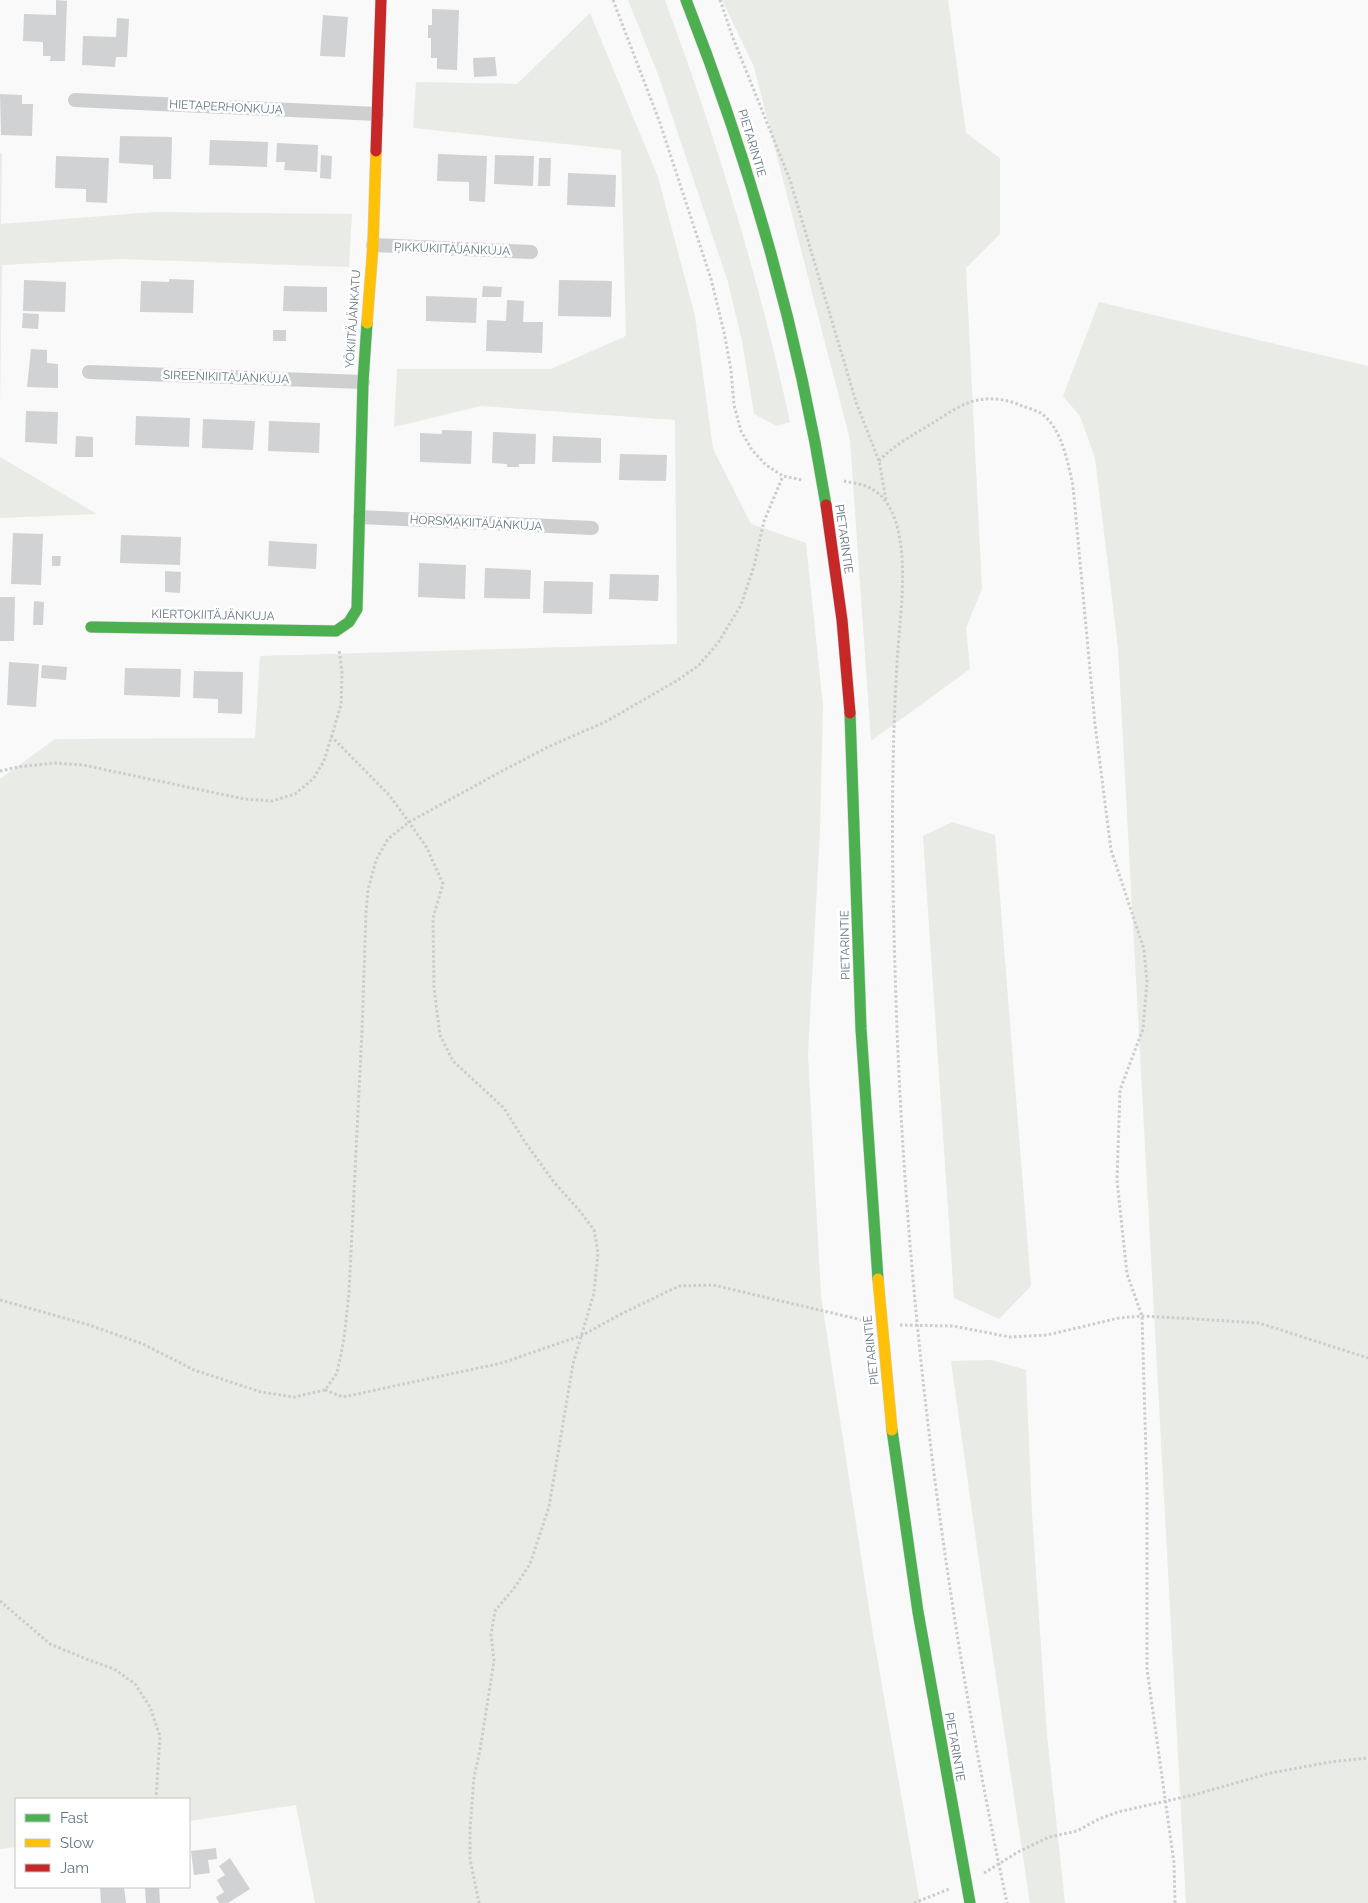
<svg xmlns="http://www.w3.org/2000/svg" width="1368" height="1903" viewBox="0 0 1368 1903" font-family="Raleway,sans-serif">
<rect width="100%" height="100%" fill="#f9f9f9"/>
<!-- green -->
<path fill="#e8ebe6" d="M628,0H665C716,138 759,278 790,422L777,426L754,414L742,341L728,282L659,77Z
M722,0H948L966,133L1000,158V234L966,268L982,589L966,628L970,669L871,741L850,440L754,67Z
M590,13L658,177L695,316L713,449L751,524L806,543L823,706L820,831L808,1055L821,1296L873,1634L920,1903H315L296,1805L189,1821V1799H16V1847L0,1849V779L55,739L255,738L260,656L677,644L675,420L481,406L394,427L397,369H551L626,336L621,150L413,128L416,82L517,84Z
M0,153H2L1,224L154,212L352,214L349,267L120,259L2,265L0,408Z
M1099,302L1368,366V1903H1186L1118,648L1095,458L1080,416L1063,396Z
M0,457L97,514L0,518Z
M952,822L995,835L1031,1286L999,1319L954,1298L923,836Z
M992,1360L1026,1370L1032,1514L1047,1735L1065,1903H1030L982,1583L951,1361Z"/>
<!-- building -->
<path fill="#d0d2d3" d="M56,0L67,1L65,61H50L51,56H43V42L23,41L24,14L56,15Z
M432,9L459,10L457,70L437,69V58H431V38H428V25H432Z
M323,15L348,17L345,57L320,56Z
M117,18L129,19L127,57H116L115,67L82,65L83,36L116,37Z
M495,57L497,76L474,77L473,58Z
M0,94L22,95V104H33L32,136L1,135Z
M120,136L172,137L171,179H153V165L119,163Z
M210,140L268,142L267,167L209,165Z
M277,143L318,145L317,172L284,170L285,162H276Z
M438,154L487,156L485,202L469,201V182L437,181Z
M321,155L332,156L331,179L320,178Z
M495,155L534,156L533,186L494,184Z
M56,156L109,158L107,203L86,202V189L55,188Z
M539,158H551L550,186H538Z
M568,173L616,175L615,207L567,205Z
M169,279L194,280L193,313L140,312L141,281L169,282Z
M24,280L66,282L65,312L23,311Z
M559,280L612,281L611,317L558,316Z
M284,286L327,287V312L283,311Z
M483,286L502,287L501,297H482Z
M426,296L477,298L476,323L426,321Z
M507,300L524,301L523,322H543L542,353L486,351L487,320L506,321Z
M23,313L39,314L38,329L22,328Z
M273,330H286V341H273Z
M31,349L47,350V363L58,364V388L27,387Z
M26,411L58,412L57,444L25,442Z
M136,416L190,418L189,447L135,445Z
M203,419L255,421L253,450L202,448Z
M269,421L320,423L319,453L268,451Z
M442,430L472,431L471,464L420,462V433L442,434Z
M493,432L536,434L535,464H519V467H507V464L492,463Z
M76,436L93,437V457H75Z
M553,436L601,438V463L552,462Z
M620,454L667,455L666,481L619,480Z
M13,533L43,534L41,585L11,584Z
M121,535L181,537L180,565L120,563Z
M269,541L317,544L316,569L268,566Z
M52,556H61L60,566H52Z
M419,563L466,565L465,599L418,597Z
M485,568L531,570L530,599L484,598Z
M165,571L181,572L180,593L165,592Z
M610,574L659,575L658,601L609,599Z
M544,581L593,582L592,614L543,613Z
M0,597H15L14,641H0Z
M34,601L44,602L43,625H33Z
M9,662L39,664L36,707L7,705Z
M42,665L67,667L66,680L41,678Z
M125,668L181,669L180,697L124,695Z
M194,671L243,672L242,714L218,713V699L193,698Z
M216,1848L217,1859L208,1860L210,1873L194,1875L191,1851Z
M230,1858L250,1889L228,1903H219L216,1897L224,1892L217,1880L225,1875L219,1866Z
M100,1887H124L126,1903H101Z"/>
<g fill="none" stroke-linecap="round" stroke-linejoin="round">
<defs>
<path id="fast" d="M686,0C750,163 798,332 826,505
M91,627L336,631L349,622L357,609L363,382L367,323
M850,713L861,1029L878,1279
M892,1430L918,1612L970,1903"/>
<path id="slow" d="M367,323L373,245L376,151
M878,1279L892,1430"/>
<path id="jam" d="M376,151L381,0
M826,505L842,620L850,713"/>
</defs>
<!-- fast casing -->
<use href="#fast" stroke="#d5d6d7" stroke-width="12"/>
<!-- slow casing -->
<use href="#slow" stroke="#d5d6d7" stroke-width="12"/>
<!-- jam casing -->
<use href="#jam" stroke="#d5d6d7" stroke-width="12"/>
<!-- path -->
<path stroke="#cbcccd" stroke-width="3" stroke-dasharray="2.5 2.5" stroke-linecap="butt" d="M613,0L660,123L711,279L724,332L731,370L734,405L741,431L752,450L766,465L783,476L802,480
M720,0L733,38L790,180L856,402L879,461L886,500
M879,461C894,445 913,435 931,424C946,415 963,402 979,400C992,397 1008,400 1020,405C1027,408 1036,410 1042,414C1062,429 1068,463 1073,486L1095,724L1111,850L1144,949L1147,982L1143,1029L1120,1090L1117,1180L1127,1274L1142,1316L1147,1488V1669L1174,1863L1175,1903
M844,481C853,483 864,484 872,489C915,514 901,606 898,648C890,765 892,883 896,1000C906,1304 944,1606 1007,1903
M331,736L389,795L409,822L427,848L443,884L433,918L434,988L440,1035L453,1061L504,1108L525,1142L553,1181L579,1210L594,1230L598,1253L594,1293L573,1364L549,1507L530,1564L515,1587L495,1611L491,1635L494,1661L480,1750L474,1777L470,1829V1859L479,1903
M0,771L18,767L54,763L83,765L244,799L272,801L295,794L313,779L324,761L341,705L342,673L339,649
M0,1300L89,1325L143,1344L194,1370L261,1392L294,1397L325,1390L337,1373L344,1339L349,1292L362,1031L366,913L368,890L376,860L388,839L409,822L502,771L548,747L605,722L678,680L699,665L718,643L741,605L754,566L764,521L783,476
M900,1325L953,1326L1010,1337L1047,1335L1119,1318L1142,1316L1197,1319L1259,1323L1368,1358
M325,1390L343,1397L502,1363L583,1335L623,1313L679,1286L713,1285L862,1320
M0,1601L50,1644L89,1660L114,1669L135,1684L150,1707L160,1736L156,1799
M984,1873L1018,1852L1049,1837L1077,1831L1099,1819L1118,1812L1197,1794L1271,1773L1330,1762L1368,1758
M914,1903L949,1889"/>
<!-- street -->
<path stroke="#cecfd0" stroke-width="14" d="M75,100L377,114
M373,245L531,252
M89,372L363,382
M360,517L592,528
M152,1887L153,1903"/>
<!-- fast -->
<use href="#fast" stroke="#4caf50" stroke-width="11"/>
<!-- slow -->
<use href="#slow" stroke="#ffc107" stroke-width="11"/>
<!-- jam -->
<use href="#jam" stroke="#c62828" stroke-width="11"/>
</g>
<g text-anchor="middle" stroke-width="5" stroke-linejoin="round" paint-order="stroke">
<!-- street labels -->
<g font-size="12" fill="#657683" stroke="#fff">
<text transform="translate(226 107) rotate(3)" y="4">HIETAPERHONKUJA</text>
<text transform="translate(752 143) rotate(73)" y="4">PIETARINTIE</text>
<text transform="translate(452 249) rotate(2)" y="4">PIKKUKIITÄJÄNKUJA</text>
<text transform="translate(353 319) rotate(-86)" y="4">YÖKIITÄJÄNKATU</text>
<text transform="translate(226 377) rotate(2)" y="4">SIREENIKIITÄJÄNKUJA</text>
<text transform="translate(476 523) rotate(3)" y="4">HORSMAKIITÄJÄNKUJA</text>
<text transform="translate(844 539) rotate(82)" y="4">PIETARINTIE</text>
<text transform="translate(213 615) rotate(1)" y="4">KIERTOKIITÄJÄNKUJA</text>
<text transform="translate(845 945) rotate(-91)" y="4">PIETARINTIE</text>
<text transform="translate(871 1350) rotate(-96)" y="4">PIETARINTIE</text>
<text transform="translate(955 1747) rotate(80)" y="4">PIETARINTIE</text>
</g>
</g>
<!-- legend -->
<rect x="15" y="1798" width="175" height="90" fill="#ffffff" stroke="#c1c8cd"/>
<rect x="25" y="1814" width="25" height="8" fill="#4caf50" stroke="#c1c8cd"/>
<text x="60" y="1823" font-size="15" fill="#657683">Fast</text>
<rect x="25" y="1839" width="25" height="8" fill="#ffc107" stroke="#c1c8cd"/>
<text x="60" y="1848" font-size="15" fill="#657683">Slow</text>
<rect x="25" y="1864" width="25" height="8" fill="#c62828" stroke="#c1c8cd"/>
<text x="60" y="1873" font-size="15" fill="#657683">Jam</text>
</svg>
